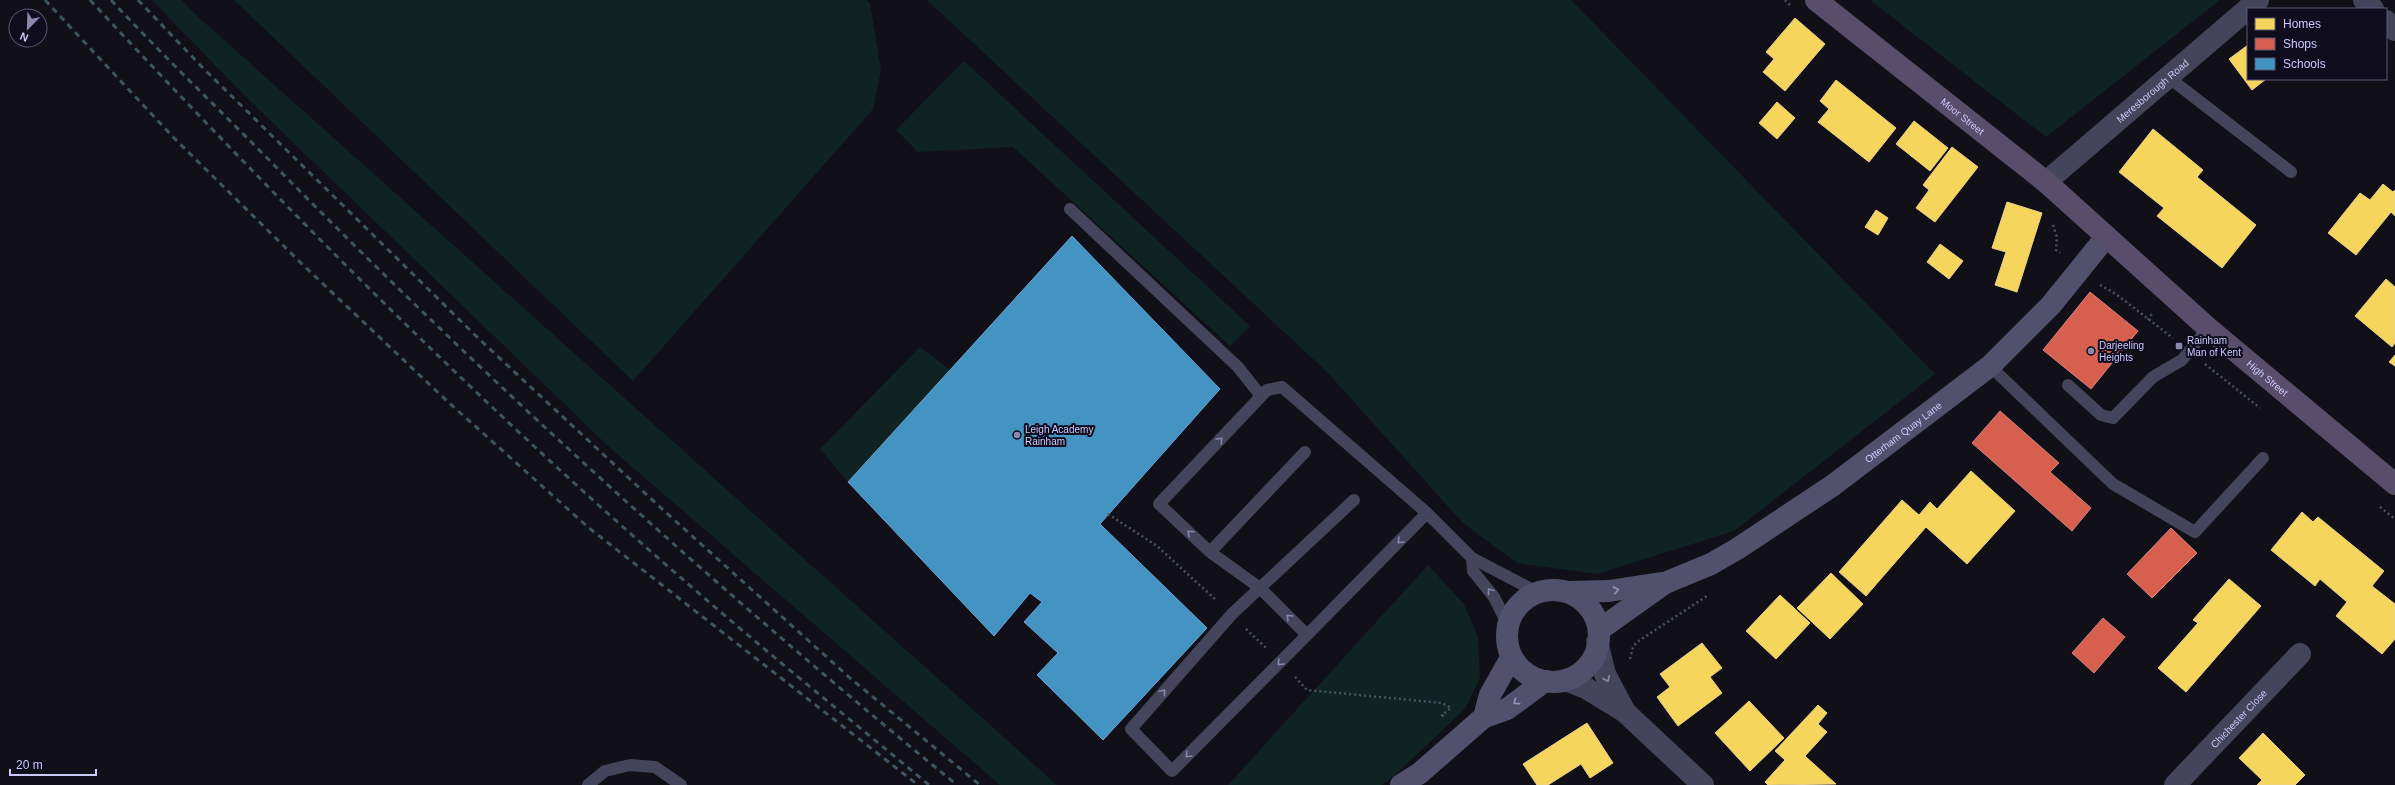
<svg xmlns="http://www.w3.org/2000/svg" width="2395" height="785" viewBox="0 0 2395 785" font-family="Arial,sans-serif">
<rect width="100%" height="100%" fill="#111019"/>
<!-- green -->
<path fill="#0f2323" d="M152,0H182L195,14L1057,785H1000L608,446L244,95Z
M234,0H866L870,3L881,70L873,109L633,381Z
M927,0H1571L1935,374L1734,531L1597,574L1517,563L1463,523L1327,372Z
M1870,0H2220L2046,137Z
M964,61L1250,326L1230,346L1013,147L918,152L896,130Z
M920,347L950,370L848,482L820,449Z
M1428,565L1464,604L1478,637L1480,678L1465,709L1393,777L1381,785H1228Z"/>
<!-- homes -->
<path fill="#f6d55c" stroke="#e9d18d" d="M1795,18L1825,44L1785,91L1763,72L1774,59L1766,52Z
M2248,45V79H2266L2252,90L2229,59Z
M1836,80L1896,128L1869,162L1818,122L1829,109L1820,101Z
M1777,102L1795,118L1777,139L1759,123Z
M1914,121L1948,148L1930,171L1896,144Z
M2153,129L2203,170L2197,177L2256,225L2222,268L2157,216L2164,208L2119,172Z
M1952,147L1978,167L1935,222L1916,208L1929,190L1923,185Z
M2383,184L2393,192L2395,190V216L2391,212L2356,255L2328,233L2360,193L2370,200Z
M2007,202L2042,213L2017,292L1995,285L2006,252L1992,248Z
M1876,210L1888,218L1878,235L1865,227Z
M1940,244L1963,261L1949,279L1927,262Z
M2386,279L2395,287V343L2392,347L2355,316Z
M2395,355V366L2389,362Z
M1971,471L2015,511L1967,564L1926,527L1866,596L1839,572L1902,500L1919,515L1930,502L1937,509Z
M2302,512L2313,522L2318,517L2384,571L2372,586L2395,604V639L2382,654L2336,616L2347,602L2320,579L2315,586L2271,550Z
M1831,573L1863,604L1830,639L1797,608Z
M2229,579L2261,606L2186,692L2158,668L2198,623L2193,620Z
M1780,595L1810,623L1776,659L1746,631Z
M1702,643L1722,668L1710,677L1722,693L1678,726L1657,697L1670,687L1660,674Z
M1749,701L1784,738L1750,771L1715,733Z
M1818,705L1827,713L1818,724L1827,732L1805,756L1836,784L1768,785L1765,782L1785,760L1775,751Z
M1587,723L1613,763L1590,778L1581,764L1548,785H1537L1523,764Z
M2263,733L2305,775L2295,785H2257L2262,780L2239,758Z"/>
<!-- shops -->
<path fill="#d6604d" stroke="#d38082" d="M2090,292L2138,331L2091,389L2043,350Z
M2000,411L2059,463L2050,472L2091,508L2072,531L1972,443Z
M2171,528L2197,553L2152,598L2127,574Z
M2103,618L2125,637L2094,673L2072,653Z"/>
<!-- schools -->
<path fill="#4393c3" stroke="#6ca3d5" d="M1072,236L1220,389L1100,524L1207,628L1103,740L1037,675L1058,653L1024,622L1042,602L1030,593L994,636L848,482Z"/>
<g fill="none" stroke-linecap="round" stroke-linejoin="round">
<!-- path -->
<path stroke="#475560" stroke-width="2.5" stroke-dasharray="2 3" stroke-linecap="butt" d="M1785,0L1790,5
M2053,225L2057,237L2056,250L2060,253
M2100,285L2116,294L2173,338
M2148,320L2153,312
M2205,364L2260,408
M2380,507L2395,519
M1108,514L1157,546L1217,601
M1246,629L1266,648
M1630,659L1633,647L1637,642L1707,596
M1295,677L1307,690L1442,703L1451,708L1442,715L1444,717"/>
<!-- lane -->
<path stroke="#44455a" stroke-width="12" d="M2168,77L2291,172
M1070,209L1238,367L1261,396
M1990,366L2113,484L2195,532L2263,458
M2068,385L2101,415L2113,418L2153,377L2182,360L2208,328
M1427,513L1307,635L1260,588L1210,552L1159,504L1267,390L1282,387L1427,513L1472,558L1537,592
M1210,552L1305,452
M1472,558L1473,571L1494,597L1508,625
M1307,635L1172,771L1131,729L1232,614L1354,500
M588,785L605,771L630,765L655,767L681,785"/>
<!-- street -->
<g stroke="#44455a" stroke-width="22">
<path d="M2364,0L2373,9"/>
<path d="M2386,21L2395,30"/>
<path id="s1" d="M2046,182L2258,0"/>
<path d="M1597,642L1605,674L1625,712"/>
<path d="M1568,681L1586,688L1625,712L1703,785"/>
<path id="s2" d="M2175,785L2300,654"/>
</g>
<!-- secondary -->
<g stroke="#52516d" stroke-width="22">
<circle cx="1553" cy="636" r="46"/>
<path d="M1569,592L1609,591L1661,583"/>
<path id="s3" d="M1599,630L1665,583L1711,564L1737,549L1832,486L1990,366L2051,305L2106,237"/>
<path d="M1484,717L1490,695L1511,658"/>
<path d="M1401,785L1420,773L1484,717L1507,709L1545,681"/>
</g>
<!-- primary -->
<path stroke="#584d6b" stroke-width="22" id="s4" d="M1816,0L2046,182L2208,328L2395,484"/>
<!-- rail -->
<path stroke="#3e5461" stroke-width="3" stroke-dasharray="6 5" stroke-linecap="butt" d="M45,0L173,137L302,264L447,401L589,528L918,785
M90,0C282,206 481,406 694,589C771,656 851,720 929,785
M111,0C164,57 220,110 274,165C490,384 719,591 957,785
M138,0L203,68L478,338L661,508L850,678L980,785"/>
</g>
<!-- one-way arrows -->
<defs><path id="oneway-chevron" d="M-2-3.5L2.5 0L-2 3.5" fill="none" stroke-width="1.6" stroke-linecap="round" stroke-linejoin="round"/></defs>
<g stroke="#8887ac">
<use href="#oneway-chevron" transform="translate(1220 440) rotate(-47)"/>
<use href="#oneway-chevron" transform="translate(1190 533) rotate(-137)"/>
<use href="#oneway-chevron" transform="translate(1400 541) rotate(135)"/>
<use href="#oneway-chevron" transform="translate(1490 591) rotate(-127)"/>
<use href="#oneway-chevron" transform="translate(1289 617) rotate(-135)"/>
<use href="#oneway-chevron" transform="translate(1280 663) rotate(134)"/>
<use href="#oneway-chevron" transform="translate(1607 679) rotate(65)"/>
<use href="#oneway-chevron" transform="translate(1163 692) rotate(-49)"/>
<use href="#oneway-chevron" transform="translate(1188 755) rotate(135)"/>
</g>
<g stroke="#9593bd">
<use href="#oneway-chevron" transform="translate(1616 590) rotate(-11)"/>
<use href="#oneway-chevron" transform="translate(1516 702) rotate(143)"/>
</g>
<!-- markers -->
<g fill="#8b88ae" stroke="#0e0c1d" stroke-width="1.5">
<rect x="2175" y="342" width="8" height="8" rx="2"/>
<circle cx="2091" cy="351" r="4"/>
<circle cx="1017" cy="435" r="4"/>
</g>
<g text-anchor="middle" stroke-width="4" stroke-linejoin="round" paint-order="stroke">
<!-- street labels -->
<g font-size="10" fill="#ccc9fe" stroke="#0e0c1d">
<text dy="4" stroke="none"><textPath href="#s1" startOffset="140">Meresborough Road</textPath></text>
<text dy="4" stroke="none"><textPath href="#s4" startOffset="187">Moor Street</textPath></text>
<text dy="4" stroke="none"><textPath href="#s4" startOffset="589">High Street</textPath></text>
<text dy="4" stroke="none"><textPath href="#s3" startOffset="364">Otterham Quay Lane</textPath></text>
<text dy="4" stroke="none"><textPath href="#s2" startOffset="92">Chichester Close</textPath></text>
</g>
<!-- poi labels -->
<g font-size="10" fill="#ccc9fe" stroke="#0e0c1d" text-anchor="start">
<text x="2187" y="344">Rainham<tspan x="2187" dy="12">Man of Kent</tspan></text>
<text x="2099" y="349">Darjeeling<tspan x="2099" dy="12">Heights</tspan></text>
<text x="1025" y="433">Leigh Academy<tspan x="1025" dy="12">Rainham</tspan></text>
</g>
</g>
<!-- legend -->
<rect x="2247" y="8" width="140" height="72" fill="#0e0c1d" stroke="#5a5877"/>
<rect x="2255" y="18" width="20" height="12" fill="#f6d55c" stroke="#5a5877"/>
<text x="2283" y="28" font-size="12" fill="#ccc9fe">Homes</text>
<rect x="2255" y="38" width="20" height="12" fill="#d6604d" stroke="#5a5877"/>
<text x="2283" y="48" font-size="12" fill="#ccc9fe">Shops</text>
<rect x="2255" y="58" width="20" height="12" fill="#4393c3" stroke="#5a5877"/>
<text x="2283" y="68" font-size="12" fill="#ccc9fe">Schools</text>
<!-- north arrow -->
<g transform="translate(28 28) rotate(203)"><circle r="19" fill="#0e0c1d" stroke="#5a5877"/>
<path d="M0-3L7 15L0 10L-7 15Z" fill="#8b88ae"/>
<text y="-6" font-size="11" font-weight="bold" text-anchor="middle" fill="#ccc9fe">N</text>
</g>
<!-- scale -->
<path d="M10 769v6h86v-6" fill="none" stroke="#ccc9fe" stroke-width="2"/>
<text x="16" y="769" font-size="12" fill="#ccc9fe" stroke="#0e0c1d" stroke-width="3" paint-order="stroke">20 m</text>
</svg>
